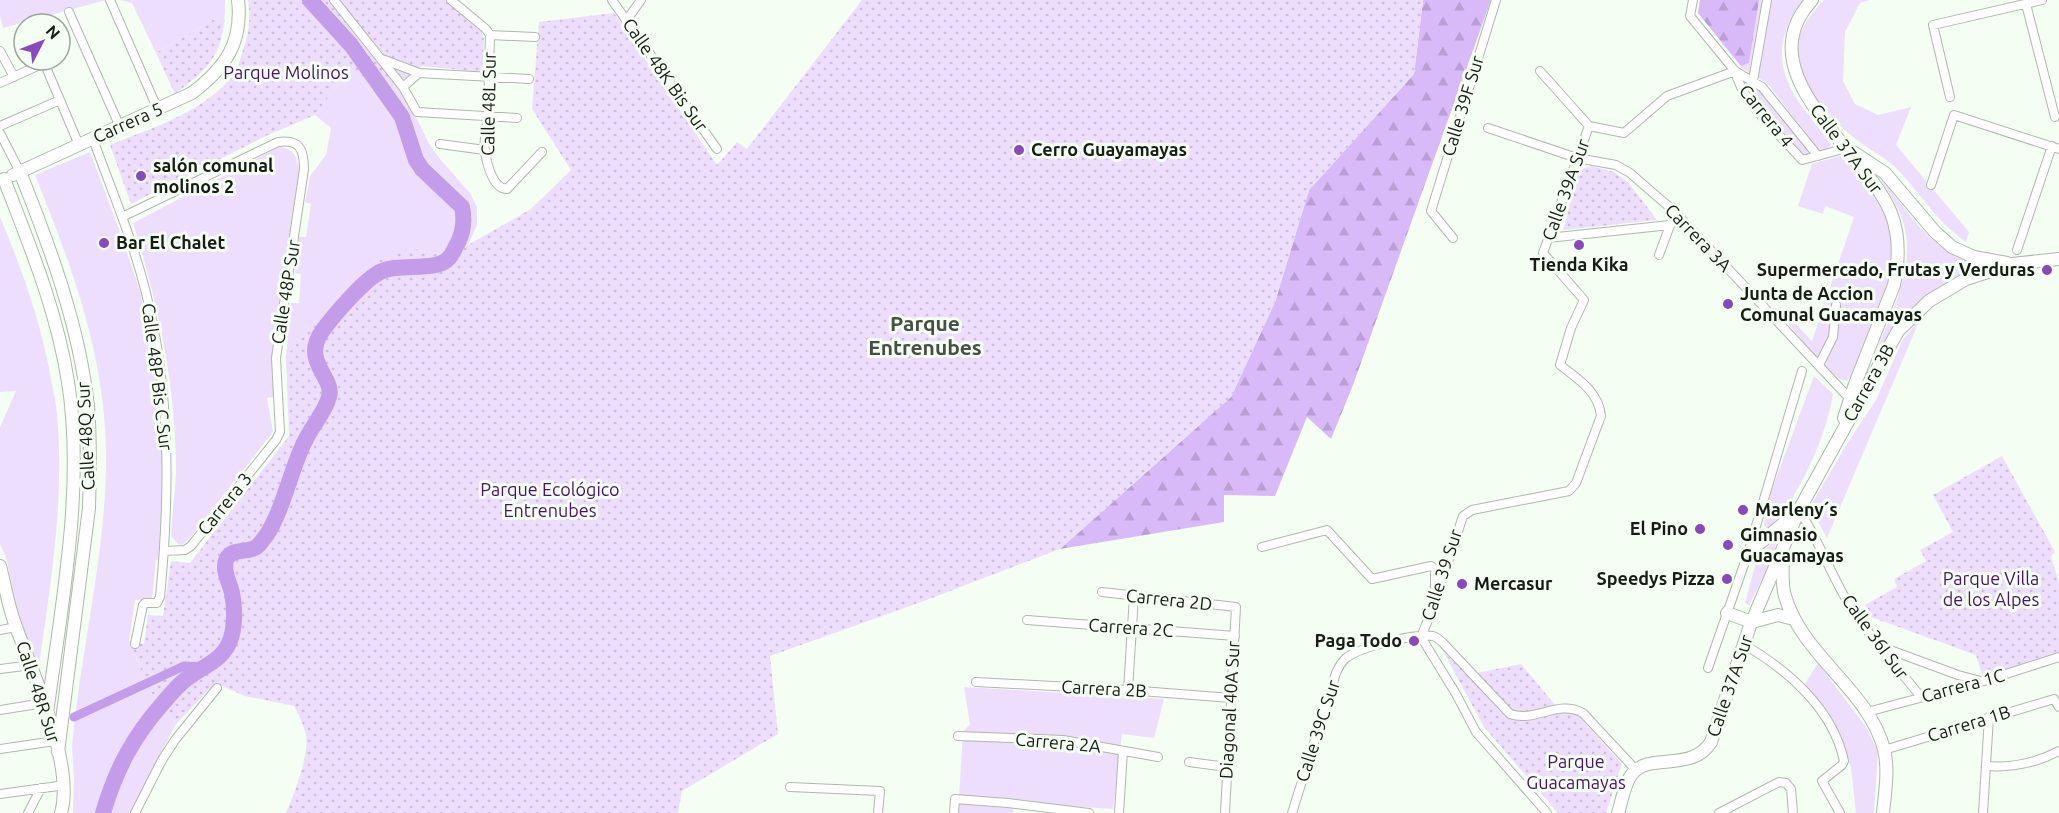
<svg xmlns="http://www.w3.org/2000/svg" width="2059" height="813" viewBox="0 0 2059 813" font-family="Ubuntu,sans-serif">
<defs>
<pattern id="forest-firs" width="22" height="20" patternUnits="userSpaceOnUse" patternTransform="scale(1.5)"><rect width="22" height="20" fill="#d9baf9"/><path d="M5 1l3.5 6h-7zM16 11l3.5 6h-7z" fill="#ba9fd5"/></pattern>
<pattern id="park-dots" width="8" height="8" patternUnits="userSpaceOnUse" patternTransform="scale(1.5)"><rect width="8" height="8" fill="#eddefd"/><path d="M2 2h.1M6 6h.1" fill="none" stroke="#cabed8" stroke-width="1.8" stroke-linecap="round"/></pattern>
</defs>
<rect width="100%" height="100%" fill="#f5fef2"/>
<!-- green -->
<path fill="#eddefd" d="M0,0H106L3,28L0,16Z
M120,0H225V13L156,53L132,3Z
M1700,0H1803C1797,10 1788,22 1785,33C1772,79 1803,107 1829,141L1831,145L1826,150L1818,149L1767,83L1743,69L1698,13Z
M1824,0H1870L1860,3L1845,32L1843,81L1855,104L1878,115L1911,107L1896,145L1969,232L1966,242C1935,220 1922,195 1897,169C1887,159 1875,153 1864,145C1838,127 1791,81 1797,47C1800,27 1811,14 1824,0Z
M349,70L377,98L397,84L420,125L429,144L440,159L470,193L477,207V225L468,245L435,254L411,248L315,321L286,357L291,303H299L301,274L295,273L299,237H306L311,204L305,202L310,176L326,155L331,128L315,115Z
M1741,79L1760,91L1812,154L1802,155L1754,102Z
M279,147C294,148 297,157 299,170L274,338L272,374L274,397L267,398L273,432L192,535L182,545L178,544L171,536C172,510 177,483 176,458C174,377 157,299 133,223Z
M90,152L120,232L140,291L149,333L156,375L164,459L160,559L156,560L152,600H135L129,641L138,661L146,686L176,724L130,813H73L74,779L72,747C81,641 112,534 105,427C99,338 68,257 35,175Z
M1843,155C1857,172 1875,190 1884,211C1908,264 1874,323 1854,372L1847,381C1832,381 1800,337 1789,325L1791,319L1812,341L1854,217L1825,206L1823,214L1798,206L1812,164Z
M1878,175C1899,199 1918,231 1944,249C1956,258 1970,261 1984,265C1954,277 1926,291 1905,316C1892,330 1883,347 1872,362C1890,315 1922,261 1899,211C1893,199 1885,187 1878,175Z
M0,217C22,270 39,316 50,373C52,386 56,400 57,414C65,501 50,587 38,673L22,632L6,557L0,544V427L16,391L0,392Z
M1921,317L1827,538L1810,507L1848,442L1876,400L1902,341Z
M1814,376L1833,394C1827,434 1798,502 1767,529L1764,525L1767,503Z
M1775,540L1777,541L1766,571L1749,605L1745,603L1757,558Z
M1818,663L1866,727L1878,752L1874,813H1856L1851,767L1835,723L1805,684Z
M964,687L1164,699L1154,738L1122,734L1113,809L1014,802L1013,813H958L963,732L970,724Z"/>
<!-- forest -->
<path fill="url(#forest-firs)" d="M1423,0H1491L1353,385L1331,439L1307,417L1275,496L1224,495V522L1060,549L1231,397L1275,302L1309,190L1414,74Z
M1700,0H1759L1749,63L1741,66L1698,13Z"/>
<!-- park -->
<path fill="url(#park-dots)" d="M248,0H449L480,29L484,39L482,72L422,66L377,98L349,70L315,115L268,135L131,204L110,145C151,128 199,114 230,79C237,72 240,59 243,50C249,34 251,17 248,0Z
M862,0H1423L1414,74L1309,190L1275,302L1231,397L1060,549L924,601L770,656L778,734L682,791L678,813H286C293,797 310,753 306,736C304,725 299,715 294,706L245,696L215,683L176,724L146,686L138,661L129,641L144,644L148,615L163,616L171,561L190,563L289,436L286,357L315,321L375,261L411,248L435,254L468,245L531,209L571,170L532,109L539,22L614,13L717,165L737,142L747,149Z
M225,13C222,58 208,68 175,94L156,53Z
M1591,166L1614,172L1628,182L1657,220L1563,230L1579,170Z
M2002,456L2055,552L2051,556L2059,583V658L1984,681L1976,655L1871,617L1865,605L1897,587L1894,579L1926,561L1920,550L1953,532L1933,495Z
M1443,651L1467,675L1521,664L1561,712H1575L1622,764L1606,813H1558L1484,727Z"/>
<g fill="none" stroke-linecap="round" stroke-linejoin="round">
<!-- canal -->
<path stroke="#c39cea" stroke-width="9" d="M74,717L184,666L206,667"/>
<!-- river -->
<path stroke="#c39cea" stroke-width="16" d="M103,813C116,769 133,737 163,703C170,695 177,686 185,680C202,666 224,661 231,638C235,625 235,607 232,593C230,583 221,569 227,558C233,549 244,552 252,549C256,548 260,544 262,541C281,520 291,467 305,441C312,426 325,412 329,397C335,377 300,361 323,330C334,315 364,280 380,272C400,262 436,273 449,258C452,255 454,250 456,246C463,235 465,220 462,207L422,169L416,160L402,117L351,45L310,0"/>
<defs>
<path id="street" d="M110,0L158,110
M334,0L403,87L417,112L517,118
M451,0L486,29L490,35C489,62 489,88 488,115C487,127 483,140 485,152C487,164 493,189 507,189L542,152
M612,0L717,149
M1693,0L1690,16L1735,71L1762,87L1818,156
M2026,4L2055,117
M69,12L120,127
M626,21L641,0
M490,35L535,37
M0,51L14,77
M382,59L419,73
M43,60L79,145
M1540,71L1589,126
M1753,81L1767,0
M0,83L44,63
M403,87L419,73L529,79
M1950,97L1933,25L2042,0
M0,126L60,100
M1589,126L1624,133L1667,96L1735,71C1743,104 1780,134 1802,160L1847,148
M1488,128L1577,158L1616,165L1630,173L1675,212L1850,399
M0,133L20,172
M93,139C111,189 132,238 145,289C171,390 170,494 160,597L157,603H145L143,605L135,644
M440,144L485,150
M1931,185L1954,115L2059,149
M122,217L278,142C300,139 304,150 304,169L276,358L280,432L276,440L191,546L185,550L164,551
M1453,238L1431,211L1496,0
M1548,238L1670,225
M2017,250L2052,146
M1659,255L1675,212
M1819,365L1833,337L1836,305
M1799,510C1818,539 1830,572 1847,601C1868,635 1896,666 1921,697
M1262,547L1327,530L1372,579L1431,566L1435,569V587L1439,590
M1102,592L1236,607L1225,813
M1027,620L1235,636
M0,630L16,627
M1421,637L1434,605L1463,516L1472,510L1569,491L1576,483L1601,416C1599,392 1578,379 1560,365L1571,328L1584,300L1543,253L1589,126
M1421,637L1456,694L1476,732L1547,813
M1743,644C1788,670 1833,709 1844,761L1842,765L1822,781L1840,813
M1882,647L1958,675L1981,681
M1708,668L1748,553L1802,371
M0,669L32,665
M976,682L1128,690L1231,698
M1128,690L1134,596
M0,710L44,703
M1867,712L1984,681L2059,657
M958,736L1063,740L1158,757
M0,749L55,741
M1884,750L2054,699L2059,707
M1189,762L1227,767
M1986,766C2012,768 2036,763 2059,751
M790,787L880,791L878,813
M0,794L65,785
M28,813L41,788
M135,813L162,760L175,740L217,688
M954,813L955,799L1008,803L1089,813
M1119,813L1123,751
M1292,813L1336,673C1339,667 1341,662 1346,658C1360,647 1416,633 1433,636C1437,637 1441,641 1444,644L1510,714C1535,723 1558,699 1583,713L1636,770
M1719,813L1779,782L1786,783L1791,789L1793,813
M1983,813L1989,717"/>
<path id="secondary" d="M1812,0C1744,74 1865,149 1891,213C1900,236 1899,261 1894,285L1855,384L1844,418
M1853,152L1885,173L1935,232L1952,247L1974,257L2007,263
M20,172C50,247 79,325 88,406C91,440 90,474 89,508L58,752
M13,175L192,93C225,68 243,43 238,0
M4,179C30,246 57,311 68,382C85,486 61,609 47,713
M1748,553L1796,513
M1783,555C1783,568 1781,583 1785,596C1802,656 1868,689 1884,749C1889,770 1885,792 1883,813
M0,566C5,585 8,605 15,624C32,672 75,764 61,813
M1727,613L1752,622L1778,615L1794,619
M1618,813C1622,801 1624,784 1632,774C1648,752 1692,773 1711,742L1750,626L1799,510L1898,331L1929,301L1966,279L2012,264L2059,259"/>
</defs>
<!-- street casing -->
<use href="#street" stroke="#afb8ad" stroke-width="10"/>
<!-- secondary casing -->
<use href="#secondary" stroke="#afb8ad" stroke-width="14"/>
<!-- street -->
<use href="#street" stroke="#fff" stroke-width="8"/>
<!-- secondary -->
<use href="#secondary" stroke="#fff" stroke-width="12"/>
</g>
<!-- markers -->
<g fill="#8948bd" stroke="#f5fef2" stroke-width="2">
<circle cx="1019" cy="150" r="6"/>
<circle cx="141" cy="176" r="6"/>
<circle cx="104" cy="243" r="6"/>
<circle cx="1579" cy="245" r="6"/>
<circle cx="2047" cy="270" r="6"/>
<circle cx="1728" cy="304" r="6"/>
<circle cx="1743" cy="510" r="6"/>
<circle cx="1700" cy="529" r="6"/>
<circle cx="1728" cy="545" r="6"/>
<circle cx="1727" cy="579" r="6"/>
<circle cx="1462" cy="584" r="6"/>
<circle cx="1414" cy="641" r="6"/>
</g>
<g text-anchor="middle" stroke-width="6" stroke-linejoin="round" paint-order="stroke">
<!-- park labels -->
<g font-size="18" fill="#48116d" stroke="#f5fef2">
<text x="286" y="79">Parque Molinos</text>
<text x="550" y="496">Parque Ecológico<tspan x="550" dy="21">Entrenubes</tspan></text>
<text x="1991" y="585">Parque Villa<tspan x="1991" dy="21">de los Alpes</tspan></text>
<text x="1576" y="768">Parque<tspan x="1576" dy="21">Guacamayas</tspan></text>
</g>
<!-- street labels -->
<g font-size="18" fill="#181c17" stroke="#f5fef2">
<text transform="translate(665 75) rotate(55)" y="6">Calle 48K Bis Sur</text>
<text transform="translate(489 104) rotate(-89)" y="6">Calle 48L Sur</text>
<text transform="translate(1463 106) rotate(-73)" y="6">Calle 39F Sur</text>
<text transform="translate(1766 116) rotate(51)" y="6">Carrera 4</text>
<text transform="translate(128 123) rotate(-24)" y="6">Carrera 5</text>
<text transform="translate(1846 149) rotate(53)" y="6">Calle 37A Sur</text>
<text transform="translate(1566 190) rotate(-70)" y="6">Calle 39A Sur</text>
<text transform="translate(1698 238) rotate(46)" y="6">Carrera 3A</text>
<text transform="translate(286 292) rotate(-81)" y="6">Calle 48P Sur</text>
<text transform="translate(157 377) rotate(83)" y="6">Calle 48P Bis C Sur</text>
<text transform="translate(1869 383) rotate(-61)" y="6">Carrera 3B</text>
<text transform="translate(86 436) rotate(-93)" y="6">Calle 48Q Sur</text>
<text transform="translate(225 504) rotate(-51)" y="6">Carrera 3</text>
<text transform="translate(1442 575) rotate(-72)" y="6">Calle 39 Sur</text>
<text transform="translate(1169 600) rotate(6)" y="6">Carrera 2D</text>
<text transform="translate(1131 628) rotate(4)" y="6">Carrera 2C</text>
<text transform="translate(1875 637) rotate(54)" y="6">Calle 36I Sur</text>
<text transform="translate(1730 686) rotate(-71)" y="6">Calle 37A Sur</text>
<text transform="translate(1963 686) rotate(-15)" y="6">Carrera 1C</text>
<text transform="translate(1104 689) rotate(3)" y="6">Carrera 2B</text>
<text transform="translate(38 692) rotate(72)" y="6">Calle 48R Sur</text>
<text transform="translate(1230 710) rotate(-87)" y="6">Diagonal 40A Sur</text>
<text transform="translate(1969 724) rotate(-17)" y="6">Carrera 1B</text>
<text transform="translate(1318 731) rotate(-72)" y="6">Calle 39C Sur</text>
<text transform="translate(1058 743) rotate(5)" y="6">Carrera 2A</text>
</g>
<!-- poi labels -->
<g font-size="18" font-weight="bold" fill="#181c17" stroke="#f5fef2" text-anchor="start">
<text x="1031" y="156">Cerro Guayamayas</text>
<text x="153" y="172">salón comunal<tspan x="153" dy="21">molinos 2</tspan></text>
<text x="116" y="249">Bar El Chalet</text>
<text x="1579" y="271" text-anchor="middle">Tienda Kika</text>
<text x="2035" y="276" text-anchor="end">Supermercado, Frutas y Verduras</text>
<text x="1740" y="300">Junta de Accion<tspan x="1740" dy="21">Comunal Guacamayas</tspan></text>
<text x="1755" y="516">Marleny´s</text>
<text x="1688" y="535" text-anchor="end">El Pino</text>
<text x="1740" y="541">Gimnasio<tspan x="1740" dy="21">Guacamayas</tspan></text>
<text x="1715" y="585" text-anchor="end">Speedys Pizza</text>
<text x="1474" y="590">Mercasur</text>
<text x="1402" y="647" text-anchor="end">Paga Todo</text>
</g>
<!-- quarter labels -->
<g font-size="21" font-weight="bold" fill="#474e44" stroke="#f5fef2">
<text x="925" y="331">Parque<tspan x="925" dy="24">Entrenubes</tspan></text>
</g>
</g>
<!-- north arrow -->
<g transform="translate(42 42) rotate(48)"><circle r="28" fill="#f5fef2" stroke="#9da49a" stroke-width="1.5"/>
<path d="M0-4.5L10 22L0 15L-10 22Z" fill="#8948bd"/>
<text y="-9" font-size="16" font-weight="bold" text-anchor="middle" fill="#181c17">N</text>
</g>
</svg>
